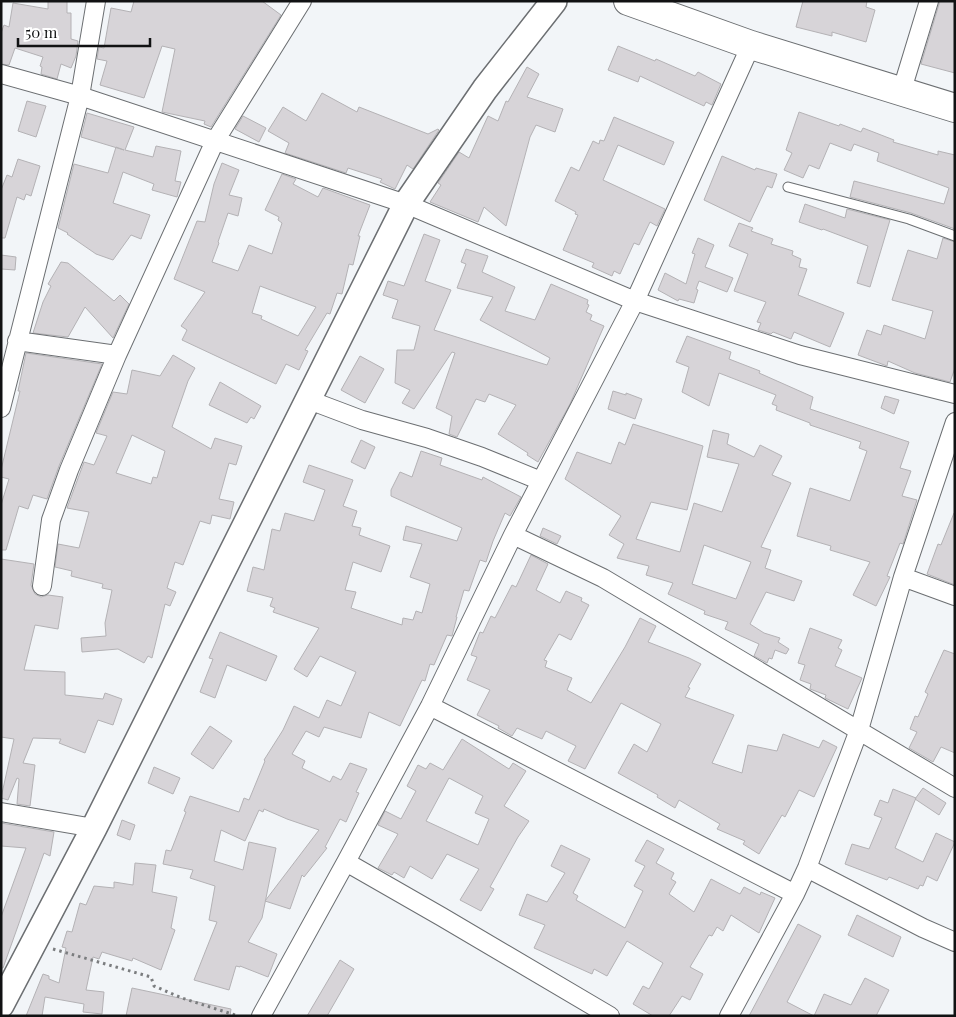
<svg xmlns="http://www.w3.org/2000/svg" width="956" height="1017" viewBox="0 0 956 1017" font-family="'Playfair Display',serif">
<rect width="100%" height="100%" fill="#f2f5f8"/>
<!-- building -->
<path fill="#d7d4d8" stroke="#b4b2b5" fill-rule="evenodd" d="M48,1H67V13H71V39L78,41L76,56L71,68L61,64L57,79L41,74L42,67L40,66L43,57L15,48L9,65L1,64V33L4,25L9,27L13,3L48,9Z
M134,1H262L281,15L211,127L204,124L205,121L162,112L175,49L162,46L144,98L100,85L107,61L97,59L99,47L104,48L111,8L131,12Z
M803,1H867L866,7L875,10L866,42L832,32V36L796,27Z
M940,1H955V73L921,64Z
M618,46L655,61L656,59L695,76L698,72L721,84L712,105L706,102L704,106L640,76L638,82L608,70Z
M527,67L539,74L527,97L563,109L555,132L536,125L530,137L506,226L484,207L478,222L430,202L441,185L438,183L459,152L469,158L488,116L498,121L506,101L508,102Z
M322,93L357,112L359,107L428,134L438,129L439,130L413,169L407,165L395,189L380,182L382,179L348,168L346,173L285,153L289,143L268,131L283,107L306,121Z
M27,101L46,106L36,137L18,131Z
M799,112L839,126L840,124L861,132L863,128L894,140L893,142L938,155V151L955,155V229L911,213L850,197L854,181L944,204L949,188L877,161L879,153L854,144L851,151L830,143L819,169L809,165L803,178L784,170L792,153L786,150Z
M87,113L134,127L125,150L153,157L156,146L181,151L175,181L181,182L177,197L152,190L154,184L123,172L113,203L150,215L141,239L131,235L113,260L96,254L67,234L68,233L58,228L74,164L108,173L116,147L124,150L81,137Z
M243,116L266,128L259,142L235,129Z
M614,117L674,142L664,165L618,145L603,180L665,209L657,226L650,222L639,245L634,243L620,274L614,271L612,276L592,267L594,263L563,250L578,215L575,214L576,212L555,201L571,167L579,171L593,141L599,144L600,140L604,141Z
M722,156L755,170L756,168L777,174L772,188L767,186L750,222L704,200Z
M18,159L40,166L31,196L26,194L24,200L17,197L5,238H1V190L7,175L12,177Z
M222,163L239,170L229,195L242,198L238,216L228,213L218,242L219,243L212,262L238,271L249,245L272,254L282,223L278,220L279,217L265,210L282,174L296,179L293,184L318,197L323,188L370,205L358,236H360L353,265L349,264L342,294L337,293L330,314L327,313L305,350L308,351L299,370L286,364L276,384L182,340L187,330L181,326L205,292L174,279L197,221L205,222L214,184ZM260,286L316,307L298,336L261,319L262,316L252,313Z
M805,204L845,218L847,209L890,220L870,287L857,283L868,246L823,229L822,230L799,222Z
M739,223L753,228L751,231L773,239L771,244L793,251L792,255L801,259L799,267L807,269L798,295L844,313L830,347L794,332L791,339L773,332L771,334L758,330L761,323L757,322L766,302L734,291L748,254L729,246Z
M424,234L440,240L425,281L451,290L434,330L547,365L550,358L480,320L493,297L457,288L466,264L461,262L466,249L488,256L482,272L515,287L505,311L535,320L551,284L588,300L587,304L589,305L586,312L592,315L590,320L604,326L570,404L538,462L527,455L528,453L498,434L516,405L489,394L485,402L476,399L457,437L449,434L452,416L436,408L455,353L452,352L414,409L402,403L410,390L395,383L397,350H414L420,326L392,318L398,300L383,295L388,281L404,286Z
M698,238L714,245L705,267L733,278L727,292L699,281L696,289L698,290L694,303L679,299L678,301L658,290L665,273L686,284L695,254L692,253Z
M943,238L955,242V368L950,382L915,373L888,361L887,366L858,355L867,330L881,335L884,325L925,339L933,311L892,300L908,250L937,259Z
M1,255L16,257L15,270L1,269Z
M61,262L68,263L114,301L120,295L129,304L113,338L85,307L68,337L33,333L43,302L51,286L48,284Z
M687,336L731,352L729,359L760,371L759,373L813,397L810,409L909,442L900,468L911,471L902,496L917,500L903,544L900,543L887,576L890,577L876,606L853,595L870,562L830,550L831,546L797,536L810,488L850,501L867,451L859,448L861,442L810,425V423L776,410L777,406L772,404L776,395L719,373L709,406L682,392L689,367L676,362Z
M26,353L102,364L59,466L47,499L33,495L28,509L19,506L6,550H1V505L9,479L1,477V470L20,391H18Z
M173,355L195,368L188,381L172,427L211,449L215,438L242,446L236,465L229,463L219,499L234,502L230,519L212,515L210,524L200,521L183,565L175,562L167,588L176,592L170,606L165,604L152,658L148,656L144,663L118,649L82,652L81,638L106,636L105,623L112,590L102,588L103,584L71,576L72,571L55,567L58,544L79,548L89,512L67,508L84,462L94,465L107,436L96,433L113,392L127,394L132,370L160,376ZM132,435L165,451L157,478L153,477L151,484L116,473Z
M360,356L384,369L365,403L341,390Z
M220,382L261,406L254,419L251,417L247,423L209,405Z
M613,391L626,395V393L642,399L635,419L608,409Z
M885,396L899,400L894,414L881,408Z
M633,424L703,446L687,510L651,502L636,539L680,552L694,503L722,512L739,464L707,457L713,430L729,434L727,444L754,457L760,445L782,456L772,475L791,483L761,547L771,550L765,568L802,581L794,601L766,592L750,624L764,633L780,638L778,642L789,649L786,654L775,650L772,659L769,658L767,663L754,656L759,644L725,629L728,622L704,614L705,611L668,594L673,583L646,575L649,566L617,558L624,544L609,535L621,516L565,479L577,452L611,464L619,442L625,445ZM704,545L751,562L736,599L692,584Z
M361,440L375,447L365,469L351,462Z
M421,451L442,458L440,465L482,480L483,477L521,497L510,516L505,513L493,541L486,562L480,560L469,591L464,590L456,617H457L452,636L447,635L434,665L430,664L425,681L422,680L400,726L369,712L361,738L324,727L319,737L306,731L292,754L305,761L302,768L330,782L333,776L341,780L350,763L367,769L356,792L359,793L346,822L340,819L325,847L327,848L304,877L302,875L290,909L265,901L319,830L287,819L264,809L263,812L259,810L245,841L221,830L214,861L243,870L249,842L276,848L262,918L248,942L277,954L268,977L240,966V967L236,966L229,990L194,980L217,922L209,920L215,886L190,878L193,870L163,864L166,850L171,851L186,812L184,811L190,796L239,812L244,798L249,800L265,761L264,760L283,730L294,706L319,718L327,700L341,706L356,672L320,656L307,677L294,669L319,628L273,612L275,608L270,606L273,598L247,591L253,567L264,570L272,529L280,531L285,513L314,521L325,490L303,482L309,465L353,480L343,506L357,511L352,526L361,528L359,535L390,546L381,572L353,562L345,590L356,592L351,608L402,625L403,618L413,620L416,611L422,613L430,584L410,577L422,544L403,540L406,526L457,541L462,528L391,496V490L400,472L412,477Z
M954,513H955V585L927,574L938,544L941,545Z
M543,528L561,536L557,544L540,536Z
M531,555L548,564L536,590L560,603L566,591L582,598L581,601L589,605L571,640L559,634L544,660L547,661L545,667L572,678L567,690L591,703L625,647L640,618L656,626L648,642L689,658L701,664L688,687L690,688L685,697L734,715L712,763L742,773L748,745L777,751L783,734L819,748L823,740L837,747L814,797L799,790L785,817L782,815L759,854L743,844L745,841L717,829L720,824L679,800L675,808L657,797L658,795L618,773L634,744L647,752L661,724L621,703L585,769L568,761L576,746L546,731L542,739L517,728L512,736L498,728L499,726L477,715L490,690L467,680L477,657L471,655L480,632L483,633L491,616L495,618L512,585L516,587Z
M1,559L34,564L31,585L35,594L41,597L48,595L63,597L58,629L35,625L24,670L65,672V695L103,699L105,693L122,699L113,725L98,720L85,753L59,743L61,739L33,738L23,763L35,765L30,806L17,804L19,779L17,778L8,800L1,798L14,739L1,737Z
M810,628L842,640L838,648L842,650L835,666L862,678L848,709L825,698L826,695L810,689L811,684L800,680L805,665L798,663Z
M220,632L277,656L266,681L227,665L215,698L200,692L213,659L209,658Z
M944,650L955,654V753L941,747L933,762L909,748L917,732L910,729L915,716L918,717L928,694L925,692Z
M210,726L232,741L213,769L191,754Z
M462,739L509,769L513,763L526,771L504,806L529,821L518,837L490,887L494,889L481,911L460,900L479,869L447,854L432,879L410,866L404,878L394,872L392,875L378,868L398,834L378,825L385,811L401,819L416,791L407,786L418,765L426,769L430,763L443,770ZM449,778L483,796L475,813L489,819L478,845L426,821Z
M154,767L180,778L173,794L148,783Z
M923,788L946,803L939,815L915,799Z
M893,789L916,798L895,848L923,862L936,833L955,842L937,881L927,876L923,886L920,885L918,889L889,877L887,880L845,864L852,844L869,849L882,818L874,815L880,800L888,803Z
M122,820L135,825L130,840L117,835Z
M1,823L54,832L50,856L44,853L3,968H1V917L26,848L1,846Z
M647,840L664,849L656,863L674,873L671,879L676,882L669,894L694,912L711,879L740,894L744,887L760,895L761,892L775,898L759,933L731,915L723,931L717,927L712,936L709,935L690,967L703,974L690,1000L682,996L669,1016H653L633,1004L643,986L649,989L663,963L627,941L607,976L594,969L592,974L534,948L545,925L519,915L527,894L547,902L565,873L551,866L561,845L590,859L573,893L578,896L576,900L625,928L643,891L634,886L645,866L635,861Z
M135,863L156,865L152,892L177,897L171,928L175,930L161,970L133,958L132,961L102,952L99,959L93,957L86,990L104,992L102,1014L83,1012L84,1004L45,997L42,1016H26L43,974L49,976V979L59,983L66,948L62,947L67,931L72,932L80,903L86,905L94,886L114,888V882L133,885Z
M857,915L901,937L893,957L848,935Z
M798,924L821,936L787,1002L814,1016H749Z
M340,960L354,969L327,1016H307Z
M865,978L889,990L876,1016H814L824,994L851,1005Z
M132,988L231,1009L230,1016H126Z"/>
<g fill="none" stroke-linecap="round" stroke-linejoin="round">
<defs>
<path id="lane" d="M788,187L909,219L955,236"/>
<path id="street" d="M1,74L80,96L406,204L635,301L800,355L955,394
M901,93L929,1
M17,341L117,355
M309,400L362,420L427,438L482,457L541,481
M1,408L80,96L96,1
M513,535L603,578L955,788
M903,577L955,596
M42,586L51,520L69,470L117,355L215,141L302,1
M430,706L795,894
M1,812L94,828
M346,862L442,917L610,1016
M807,868L923,928L955,942
M261,1016L346,862L430,706L513,535L635,301L751,45
M729,1016L795,894L807,868L859,730L903,577L955,422"/>
<path id="secondary" d="M1,1005L94,828L406,204L485,89L554,1"/>
<path id="highway" d="M628,1L751,45L955,108"/>
</defs>
<!-- lane casing -->
<use href="#lane" stroke="#6c6f72" stroke-width="11"/>
<!-- street casing -->
<use href="#street" stroke="#6c6f72" stroke-width="20"/>
<!-- secondary casing -->
<use href="#secondary" stroke="#6c6f72" stroke-width="28"/>
<!-- highway casing -->
<use href="#highway" stroke="#6c6f72" stroke-width="30"/>
<!-- path -->
<path stroke="#7b7d7f" stroke-width="3" stroke-dasharray="2.5 4" stroke-linecap="butt" d="M53,949L151,977L154,986L182,998L238,1016"/>
<!-- lane -->
<use href="#lane" stroke="#fff" stroke-width="9"/>
<!-- street -->
<use href="#street" stroke="#fff" stroke-width="18"/>
<!-- secondary -->
<use href="#secondary" stroke="#fff" stroke-width="25"/>
<!-- highway -->
<use href="#highway" stroke="#fff" stroke-width="28"/>
</g>
<!-- border -->
<rect width="956" height="1017" fill="none" stroke="#111213" stroke-width="5"/>
<!-- scale -->
<path d="M18 38v8h132v-8" fill="none" stroke="#111213" stroke-width="2.5"/>
<text x="25" y="38" font-size="15" fill="#111213" stroke="#ffffff" stroke-width="4" paint-order="stroke">50 m</text>
</svg>
